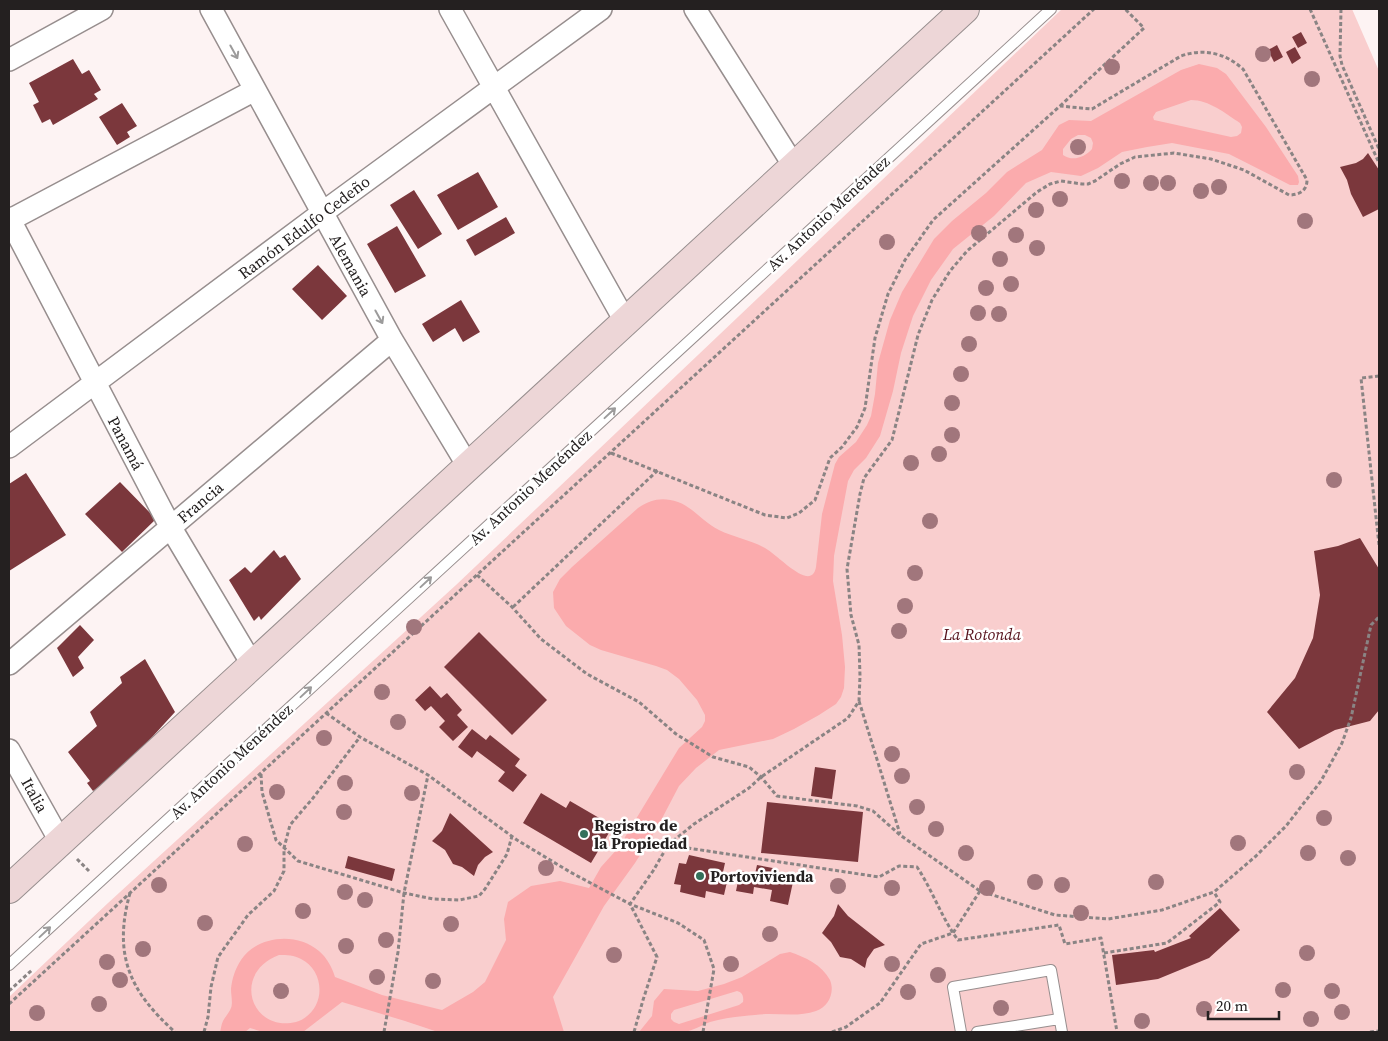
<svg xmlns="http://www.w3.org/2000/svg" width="1388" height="1041" viewBox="0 0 1388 1041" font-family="'Source Serif 4',serif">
<rect width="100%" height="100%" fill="#fdf3f3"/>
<!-- green -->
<path fill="#f9cece" d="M1062,9H1352L1379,71V1030L1365,1032H9V997L108,903L456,585Z"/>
<!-- water -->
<path fill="#fbabad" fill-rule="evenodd" d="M1199,64L1217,68L1226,74L1266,127L1298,176L1299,182L1298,185H1290L1229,154L1172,143L1147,147L1122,152L1098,168L1081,176L1051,172L1026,183L994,216L953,249L931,280L913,316L901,353L893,391L880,436L866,458L854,470L848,481L834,556L833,581L842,635L845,667L844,688L841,697L836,704L819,715L794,729L773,739L719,750L696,768L679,786L657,828L635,863L604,906L553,997L564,1032H438L405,1021L342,1002L303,1032H263L250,1028L245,1032H220C221,1029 221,1025 223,1021C225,1017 229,1013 231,1008C233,1003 231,995 231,989C232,979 235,969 241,960C258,935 297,932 319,951C327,958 332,967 335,977L382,995L442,1010L473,992L485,982L506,940L504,919L508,902L531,886L560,881L589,888L601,867L619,847L679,748L702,727L705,721V715L697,700L679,679L667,670L656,666L601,650L590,645L566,626L554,608L553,592L560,579L572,567L638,508C651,499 663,497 678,502C694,508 704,523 719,530C733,537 751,540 765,548C777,555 793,573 806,576C813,577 815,572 816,567L822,514L835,464L839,457L856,442L867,425L871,416L875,394L878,363L890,320L902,292L934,239L952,221L986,193L1007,172L1042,150L1059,125L1069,120L1091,121L1181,70ZM1191,100C1209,100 1225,113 1240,123L1242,127L1241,133L1237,136L1231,137L1154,120L1153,117L1156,112ZM1078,135H1085L1091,138L1093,143L1092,149C1085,157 1073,162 1063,155V149L1071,139ZM279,955C287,955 294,955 301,959C318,967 324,989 316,1005C312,1013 304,1020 296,1022C251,1033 231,973 279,955Z
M790,952C805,957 822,965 830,980C835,992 829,1007 816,1011C797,1018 775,1012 755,1015C741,1016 724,1018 710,1022C702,1025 694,1030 685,1032C672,1035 653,1032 639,1032L652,1016L654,1001L664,989L698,991L724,984L742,977L780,954ZM737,991C742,992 744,996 743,1002L739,1005L679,1024L674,1022L671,1019V1014L674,1010Z"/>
<!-- building -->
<path fill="#7b373c" d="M1301,32L1307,43L1298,48L1292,37Z
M1277,45L1283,57L1274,62L1268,50Z
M1295,47L1301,58L1292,64L1286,52Z
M73,59L82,74L89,70L101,90L94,94L98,99L53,125L50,119L42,123L33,105L39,102L29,83Z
M122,103L137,126L127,132L130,137L117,145L99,117Z
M1368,153L1379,170V209L1363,217L1351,194L1347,180L1340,167L1356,163L1363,159Z
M478,172L498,207L458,230L437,195Z
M414,190L442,234L418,249L390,205Z
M506,217L515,233L475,256L466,240Z
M397,226L426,276L395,293L367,244Z
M318,265L347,296L322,320L292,289Z
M461,300L480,332L463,342L455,328L433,342L422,324Z
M26,473L66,535L9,571V484Z
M120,482L156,519L122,552L85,514Z
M1360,538L1379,569V710L1370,721L1335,730L1299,749L1267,712L1295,678L1313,638L1320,595L1314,551L1338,546Z
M274,550L280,558L285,555L301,579L261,620L259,616L254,621L229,580L245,567L251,573Z
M80,625L94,640L78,657L84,668L73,677L57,648Z
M479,632L547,700L512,735L444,667Z
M145,659L175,712L124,768L93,791L87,783L90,781L68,752L97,726L90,712L122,683L120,677Z
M430,686L441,698L447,693L462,710L457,715L468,727L453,741L439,727L445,721L431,706L425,711L415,700Z
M472,729L486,740L490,735L520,759L515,766L527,775L513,792L498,781L505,772L477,751L472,758L458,747Z
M815,767L836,770L832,799L811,796Z
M541,793L566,808L570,801L613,826L591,863L523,823Z
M767,802L863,812L858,862L761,853Z
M450,813L493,852L485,857L478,865L474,876L462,867L453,864L445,850L432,841L442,831Z
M689,855L725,863L723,872L729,873L724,895L706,891L705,898L680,892L681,885L674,884L679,863L686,864Z
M348,856L395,869L392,881L345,868Z
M757,865L778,869L776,879L793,882L788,905L770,901L772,890L754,887L753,894L736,891L740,871L755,874Z
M838,904L848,916L885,945L874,949L867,959L865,968L851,959L840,957L831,942L822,933L834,916Z
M1220,908L1240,930L1209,958L1158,979L1116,985L1112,955L1154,950L1155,952L1191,938L1189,936Z"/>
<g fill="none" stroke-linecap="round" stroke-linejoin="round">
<defs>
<path id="lane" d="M9,965L1051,9
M961,1032L953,987L1051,970L1062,1032
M977,1032L1059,1019"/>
<path id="street" d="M211,9L392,340L468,466
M450,9L625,321
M695,9L794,166
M9,60L102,9
M9,218L171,528L252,664
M9,229L13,226L10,220L255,90
M9,447L322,213L601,9
M9,664L392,340
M9,750L60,841"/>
<path id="secondary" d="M9,889L965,9"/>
</defs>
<!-- lane casing -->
<use href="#lane" stroke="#978e8e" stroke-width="12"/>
<!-- street casing -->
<use href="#street" stroke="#978e8e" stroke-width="24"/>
<!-- secondary casing -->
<use href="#secondary" stroke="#978e8e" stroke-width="30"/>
<!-- path -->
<path stroke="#8a8484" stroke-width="3" stroke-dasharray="4 2.5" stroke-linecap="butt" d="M1310,9L1379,163
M1341,9L1340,56L1342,65L1379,149
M1060,106L1144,28L1125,9
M1379,376L1361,378L1379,545
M611,453L765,515L787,518L799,513L815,500L830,458L842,447L857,427L865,408L875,338L888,294L905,260L933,220L1060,106L1092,109L1181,56C1204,48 1225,53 1243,69L1307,180C1307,191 1299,195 1289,195L1244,170L1211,159L1174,153L1135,157L1120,164L1095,181L1088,184H1082L1061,181L1050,184L1037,192L967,251L950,271L932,300L918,335L892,440L864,478L860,494L847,569L851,615L859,645L860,676L859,701L848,718L761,777L749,788L694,824L668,845L653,871L630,904L657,957L643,1000L634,1032
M477,575L512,607L541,639L587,674L639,702L676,734L713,757L749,767L761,777L777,796L857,806L873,811L900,835L980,891
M513,607L658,470
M859,701L900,834
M326,713L360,737L428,775L517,840L570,872L630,904L678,923L704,940L714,969L703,1032
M261,774L262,792L276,840L298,861L404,893L433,899L459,900L479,896L485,889L507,854L512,836
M668,845L879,877L899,866L917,867C933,891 941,917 958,940L1059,925L1065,944L1101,938L1117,1032
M77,859L89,871
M130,893C113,954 129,991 175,1032
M1104,953L1167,943L1220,902L1214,892
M9,991L32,970
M9,1004L1094,9
M204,1032L208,1017L211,987L218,957L248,915L274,891L284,871V848L290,825L313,798L360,737
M384,1032L398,952L404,893L428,775
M832,1032L846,1027L880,1003L921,944L953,933L980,891L1055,915L1108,919L1162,910L1214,892L1256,856L1286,826L1321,781L1342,743L1351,718L1371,625L1379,617
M1370,1032L1379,1031"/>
<!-- lane -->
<use href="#lane" stroke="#fff" stroke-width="10"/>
<!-- street -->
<use href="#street" stroke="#fff" stroke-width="21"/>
<!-- secondary -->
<use href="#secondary" stroke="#edd6d7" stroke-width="28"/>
</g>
<!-- trees -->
<g fill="#a1767c">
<circle cx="1263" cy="54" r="8"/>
<circle cx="1112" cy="67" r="8"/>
<circle cx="1312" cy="79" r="8"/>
<circle cx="1078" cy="147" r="8"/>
<circle cx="1122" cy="181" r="8"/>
<circle cx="1151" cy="183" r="8"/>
<circle cx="1168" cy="183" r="8"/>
<circle cx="1219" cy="187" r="8"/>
<circle cx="1201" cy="191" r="8"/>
<circle cx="1060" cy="199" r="8"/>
<circle cx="1036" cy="210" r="8"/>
<circle cx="1305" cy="221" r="8"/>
<circle cx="979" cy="233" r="8"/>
<circle cx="1016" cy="235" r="8"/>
<circle cx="887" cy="242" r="8"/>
<circle cx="1037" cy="248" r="8"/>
<circle cx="1000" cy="259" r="8"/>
<circle cx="1011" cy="284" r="8"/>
<circle cx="986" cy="288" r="8"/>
<circle cx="978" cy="313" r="8"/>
<circle cx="999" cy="314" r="8"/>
<circle cx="969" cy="344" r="8"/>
<circle cx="961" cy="374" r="8"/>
<circle cx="952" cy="403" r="8"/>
<circle cx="952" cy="435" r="8"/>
<circle cx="939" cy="454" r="8"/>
<circle cx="911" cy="463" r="8"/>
<circle cx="1334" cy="480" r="8"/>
<circle cx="930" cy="521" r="8"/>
<circle cx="915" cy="573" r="8"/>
<circle cx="905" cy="606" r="8"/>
<circle cx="414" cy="627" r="8"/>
<circle cx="899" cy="631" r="8"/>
<circle cx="382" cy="692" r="8"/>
<circle cx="398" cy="722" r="8"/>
<circle cx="324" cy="738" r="8"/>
<circle cx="892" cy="754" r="8"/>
<circle cx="1297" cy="772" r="8"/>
<circle cx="902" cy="776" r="8"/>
<circle cx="345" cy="783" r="8"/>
<circle cx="277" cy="792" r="8"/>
<circle cx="412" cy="793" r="8"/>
<circle cx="917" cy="807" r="8"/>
<circle cx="344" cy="812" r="8"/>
<circle cx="1324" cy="818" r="8"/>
<circle cx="936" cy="829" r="8"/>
<circle cx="1238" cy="843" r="8"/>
<circle cx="245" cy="844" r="8"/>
<circle cx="966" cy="853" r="8"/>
<circle cx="1308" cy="853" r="8"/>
<circle cx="1348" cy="858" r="8"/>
<circle cx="546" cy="868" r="8"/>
<circle cx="1035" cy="882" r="8"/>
<circle cx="1156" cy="882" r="8"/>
<circle cx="159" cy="885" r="8"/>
<circle cx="1062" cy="885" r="8"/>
<circle cx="838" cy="886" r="8"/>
<circle cx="892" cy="888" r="8"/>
<circle cx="987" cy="888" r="8"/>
<circle cx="345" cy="892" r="8"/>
<circle cx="365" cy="900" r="8"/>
<circle cx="303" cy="911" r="8"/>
<circle cx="1081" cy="913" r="8"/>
<circle cx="205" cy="923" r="8"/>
<circle cx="451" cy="924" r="8"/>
<circle cx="770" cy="934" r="8"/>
<circle cx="386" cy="940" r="8"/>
<circle cx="346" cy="946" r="8"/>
<circle cx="143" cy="949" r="8"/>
<circle cx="1307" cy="953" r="8"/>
<circle cx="614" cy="955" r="8"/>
<circle cx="107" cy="962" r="8"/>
<circle cx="731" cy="964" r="8"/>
<circle cx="892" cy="964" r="8"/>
<circle cx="938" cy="975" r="8"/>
<circle cx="377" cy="977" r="8"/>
<circle cx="120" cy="980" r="8"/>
<circle cx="433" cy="981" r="8"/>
<circle cx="1283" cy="990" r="8"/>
<circle cx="281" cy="991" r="8"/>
<circle cx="1332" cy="991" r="8"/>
<circle cx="908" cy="992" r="8"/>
<circle cx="99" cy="1004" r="8"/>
<circle cx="1001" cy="1008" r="8"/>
<circle cx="1204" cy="1009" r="8"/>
<circle cx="1342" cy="1012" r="8"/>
<circle cx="37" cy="1013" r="8"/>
<circle cx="1311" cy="1019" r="8"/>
<circle cx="1142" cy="1021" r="8"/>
</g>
<!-- one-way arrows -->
<defs><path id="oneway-shaft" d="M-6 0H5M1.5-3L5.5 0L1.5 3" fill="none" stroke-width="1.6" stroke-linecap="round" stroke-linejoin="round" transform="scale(1.25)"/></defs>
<g stroke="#9c9b9b">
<use href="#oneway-shaft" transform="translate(234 52) rotate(61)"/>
<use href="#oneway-shaft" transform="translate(379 317) rotate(61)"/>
<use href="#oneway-shaft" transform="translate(610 413) rotate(-43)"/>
<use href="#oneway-shaft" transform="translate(426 582) rotate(-43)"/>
<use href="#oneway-shaft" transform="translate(306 692) rotate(-43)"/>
<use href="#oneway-shaft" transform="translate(45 932) rotate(-43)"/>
</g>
<!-- markers -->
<g fill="#33705b" stroke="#fff" stroke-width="2">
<circle cx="584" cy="834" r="5"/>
<circle cx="700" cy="876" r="5"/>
</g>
<g text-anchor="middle" stroke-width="5" stroke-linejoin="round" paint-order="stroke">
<!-- street labels -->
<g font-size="16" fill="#242020" stroke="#fff">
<text transform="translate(828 213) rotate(-43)" y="6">Av. Antonio Menéndez</text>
<text transform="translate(304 227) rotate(-37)" y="6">Ramón Edulfo Cedeño</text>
<text transform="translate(351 265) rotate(61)" y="6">Alemania</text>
<text transform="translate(126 443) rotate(62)" y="6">Panamá</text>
<text transform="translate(530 487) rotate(-43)" y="6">Av. Antonio Menéndez</text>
<text transform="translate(200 502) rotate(-40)" y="6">Francia</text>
<text transform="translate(231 761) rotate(-43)" y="6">Av. Antonio Menéndez</text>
<text transform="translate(35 795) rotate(61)" y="6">Italia</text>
</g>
<!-- park labels -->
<g font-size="16" font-style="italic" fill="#55101a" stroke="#fff">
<text x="982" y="640">La Rotonda</text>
</g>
<!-- poi labels -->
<g font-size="16" font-weight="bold" fill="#242020" stroke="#fff" text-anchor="start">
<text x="594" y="831">Registro de<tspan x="594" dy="18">la Propiedad</tspan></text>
<text x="710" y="882">Portovivienda</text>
</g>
</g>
<!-- border -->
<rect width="1388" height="1041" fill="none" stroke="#242020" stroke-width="20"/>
<!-- scale -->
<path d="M1208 1011v8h71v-8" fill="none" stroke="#242020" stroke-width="2.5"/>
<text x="1216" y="1011" font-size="15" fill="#242020" stroke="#ffffff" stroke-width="4" paint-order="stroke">20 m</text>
</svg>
